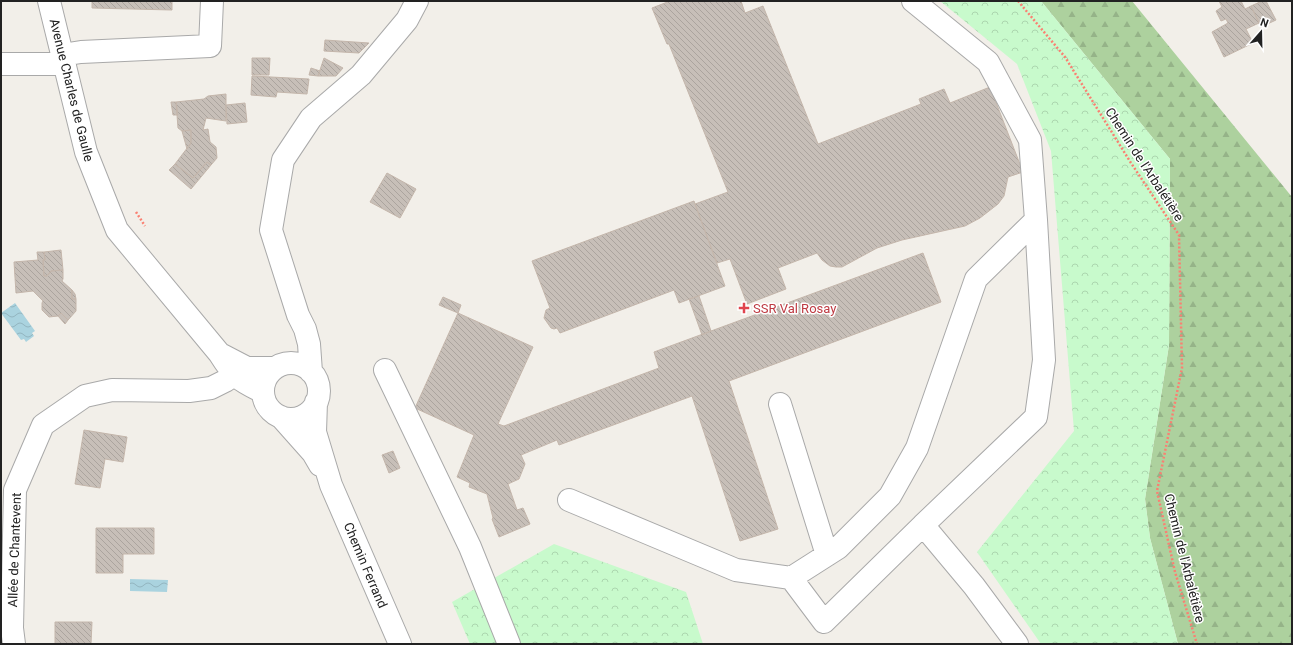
<svg xmlns="http://www.w3.org/2000/svg" width="1293" height="645" viewBox="0 0 1293 645" font-family="Roboto,sans-serif">
<defs>
<pattern id="forest-firs" width="22" height="20" patternUnits="userSpaceOnUse"><rect width="22" height="20" fill="#add19e"/><path d="M5 1l3.5 6h-7zM16 11l3.5 6h-7z" fill="#95b388"/></pattern>
<pattern id="park-crowns" width="20" height="18" patternUnits="userSpaceOnUse"><rect width="20" height="18" fill="#c8facc"/><path d="M2 6a3 3 0 1 1 6 0M12 15a3 3 0 1 1 6 0" fill="none" stroke="#acd6af"/></pattern>
<pattern id="water-waves" width="16" height="10" patternUnits="userSpaceOnUse"><rect width="16" height="10" fill="#aad3df"/><path d="M0 5q4-4 8 0t8 0" fill="none" stroke="#92b5bf"/></pattern>
<pattern id="building-back-hatch" width="6" height="6" patternUnits="userSpaceOnUse"><rect width="6" height="6" fill="#c7bfb8"/><path d="M-1 5l2 2M0 0l6 6M5-1l2 2" fill="none" stroke="#aba49e"/></pattern>
</defs>
<rect width="100%" height="100%" fill="#f2efe9"/>
<!-- forest -->
<path fill="url(#forest-firs)" d="M1041,1H1132L1292,197V644H1178L1150,538L1145,499L1169,345L1170,159Z"/>
<!-- park -->
<path fill="url(#park-crowns)" d="M940,1H1041L1170,159L1169,345L1145,499L1150,538L1178,644H1041L977,552L1074,431L1051,151L1017,64Z
M554,544L686,592L703,644H470L452,602Z"/>
<!-- water -->
<path fill="url(#water-waves)" d="M15,303L35,331L32,333L34,336L26,342L24,339L21,340L1,313Z
M130,579L168,580L167,592L130,591Z"/>
<!-- building -->
<path fill="url(#building-back-hatch)" stroke="#c4b6ab" d="M92,1H172V10L92,8Z
M670,1H741L745,13L763,6L818,144L921,104L919,99L944,89L950,103L990,87L1023,172L1008,177L1004,196L998,204L980,218L965,226L902,240L877,248L842,267H836L830,266L822,260L817,253L778,268L786,289L747,304L730,259L717,263L695,204L728,192L669,44H667L652,8Z
M1219,1H1241L1245,9L1251,6L1259,23L1246,29L1253,43L1224,57L1212,32L1228,23L1226,19L1221,21L1216,11L1222,7Z
M1262,1H1266L1276,20L1261,27L1251,6Z
M325,40L369,43L359,53L324,51Z
M252,58H270L269,75H252Z
M324,58L343,68L336,76H318Z
M311,68L320,71L318,76L309,75Z
M252,76L309,79L307,94L277,92L276,97L251,95Z
M226,94V121L206,118L203,130L208,129L210,142L216,147L217,158L211,165L207,162L193,178L175,164L191,143V130L182,131L178,128L176,102L204,99L208,96Z
M171,102H176L178,115H173Z
M245,103L247,122L227,124L226,105Z
M191,130V143L187,149L182,131Z
M207,162L211,165L191,189L169,170L175,164L193,178Z
M387,173L416,189L400,218L370,202Z
M694,201L725,286L679,303L674,290L560,333L557,328L554,329L551,328L544,318L546,310L550,308L532,261Z
M61,250L63,270L51,271L47,276H44L43,260H45L44,252Z
M37,252H44L45,260H43L44,276H47L51,271L63,270V279L62,281L72,290V299H76V311L68,320L61,313L58,316L49,317L42,310V303L43,301L33,291L16,293L14,262L38,260Z
M923,253L941,302L729,381L778,529L740,541L692,396L559,445L557,440L521,455L525,464L519,479L508,484L517,510L523,508L530,524L499,537L492,519L493,518L487,494L469,487L470,483L457,477L474,435L415,408L458,313L533,347L498,424L504,426L659,368L654,352Z
M72,290L75,294L76,299H72Z
M699,296L711,331L702,335L689,299Z
M443,297L461,305L458,313L439,305Z
M61,313L68,320L65,324L58,316Z
M84,430L127,437L123,462L105,459L100,488L75,484Z
M393,451L400,468L389,473L382,455Z
M96,528H154V554H123V573H96Z
M55,622H92L91,644H55Z"/>
<g fill="none" stroke-linecap="round" stroke-linejoin="round">
<defs>
<path id="minor" d="M49,1L86,152L117,230L219,353C234,377 238,380 263,392
M913,1L988,62L1030,140L1036,220L976,279L917,448L890,496L838,548L791,578L824,622L923,525L974,586L1017,644
M62,55L81,52L210,46L212,1
M1,64H65
M222,355L247,368H274
M263 391a28 28 0 1 1 56 0a28 28 0 1 1-56 0Z
M385,370L470,547L509,644
M311,372L309,344L305,329L298,315L271,230L283,160L311,118L361,75L407,20L417,1
M316,402L315,432L331,485L400,644
M780,404L827,555
M281,417L313,453L320,465
M569,500L736,570L791,578
M923,525L1036,417L1044,360L1036,220
M14,644L12,628L15,490L43,425L85,396L112,390L189,391L211,388L225,381L234,375"/>
</defs>
<!-- minor casing -->
<use href="#minor" stroke="#a9a9a9" stroke-width="24"/>
<!-- path -->
<path stroke="#fa8072" stroke-width="2.5" stroke-dasharray="2 2" stroke-linecap="butt" d="M1018,1L1065,57L1131,163L1179,235L1182,368L1157,491L1175,572L1197,644
M136,212L145,226"/>
<!-- minor -->
<use href="#minor" stroke="#fff" stroke-width="22"/>
</g>
<!-- markers -->
<path fill="#e0444e" stroke="#fff" stroke-width="1.5" d="M742 302h4v4h4v4h-4v4h-4v-4h-4v-4h4z"/>
<g text-anchor="middle" stroke-width="3" stroke-linejoin="round" paint-order="stroke">
<!-- street labels -->
<g font-size="13" fill="#222" stroke="#fff">
<text transform="translate(72 90) rotate(76)" y="5">Avenue Charles de Gaulle</text>
<text transform="translate(1145 164) rotate(57)" y="5">Chemin de l'Arbalétière</text>
<text transform="translate(14 550) rotate(-88)" y="5">Allée de Chantevent</text>
<text transform="translate(1185 558) rotate(76)" y="5">Chemin de l'Arbalétière</text>
<text transform="translate(366 565) rotate(67)" y="5">Chemin Ferrand</text>
</g>
<!-- health labels -->
<g font-size="13" fill="#be3a42" stroke="#fff" text-anchor="start">
<text x="753" y="313">SSR Val Rosay</text>
</g>
</g>
<!-- border -->
<rect width="1293" height="645" fill="none" stroke="#222222" stroke-width="4"/>
<!-- north arrow -->
<g transform="translate(1261 32) rotate(20)" stroke="#ffffff" stroke-width="3" paint-order="stroke">
<path d="M0-3L7 15L0 10L-7 15Z" fill="#222222"/>
<text y="-6" font-size="11" font-weight="bold" text-anchor="middle" fill="#222222">N</text>
</g>
</svg>
